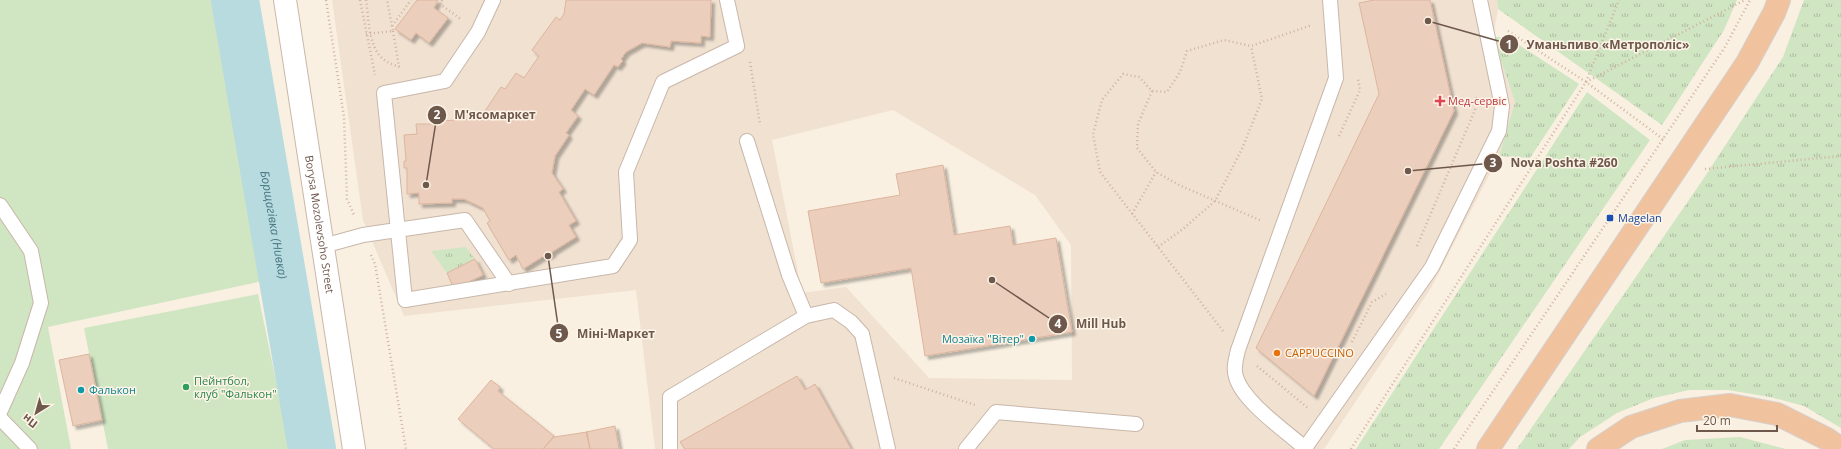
<svg xmlns="http://www.w3.org/2000/svg" width="1841" height="449" viewBox="0 0 1841 449" font-family="'Open Sans',sans-serif">
<defs>
<pattern id="grass-tufts" width="24" height="20" patternUnits="userSpaceOnUse"><rect width="24" height="20" fill="#d0e5c2"/><path d="M3 7l-1-3M5 7V3M7 7l1-3M15 17l-1-3M17 17v-4M19 17l1-3" fill="none" stroke="#adbca0"/></pattern>
<filter id="shadow"><feDropShadow dx="3.5" dy="3.5" stdDeviation="1" flood-color="#0004"/></filter>
</defs>
<rect width="100%" height="100%" fill="#f9f0e1"/>
<!-- residential -->
<path fill="#f0e1d1" fill-rule="evenodd" d="M332,0H1497L1498,9L1493,37L1515,102L1499,156L1431,288L1324,449H655L636,290L404,316L363,220ZM893,110L1035,195L1071,245L1072,380L929,378L846,287L802,293L772,140Z"/>
<!-- grass -->
<path fill="url(#grass-tufts)" d="M1497,0H1737L1724,30L1662,125L1498,9Z
M1804,0H1841V428L1804,406L1770,397L1728,390H1689L1654,398L1617,413L1580,437L1569,449H1517L1702,181L1783,57Z
M1493,37H1507L1579,84L1530,158L1499,156L1515,102Z
M1587,92L1650,140L1439,449H1356Z
M466,247L475,259L447,273L431,251Z
M1740,437L1786,449H1662L1685,440Z"/>
<!-- pitch -->
<path fill="#d0e5c2" d="M0,0H226L272,279L48,327L71,449H0Z
M258,294L290,449H108L84,328Z"/>
<g fill="none" stroke-linecap="round" stroke-linejoin="round">
<!-- river -->
<path stroke="#b8dbe0" stroke-width="48" id="s1" d="M235,0L312,449"/>
</g>
<!-- building -->
<path fill="#eccebc" stroke="#ddb59e" filter="url(#shadow)" d="M417,0H438L434,8L448,18L429,43L416,33L411,40L395,29Z
M566,0H711L710,37L701,36V43L671,41L670,47L642,43L626,52L621,59L623,61L620,64L618,67L614,65L594,95L585,89L571,110L578,116L566,133L569,135L555,156L552,173L563,189L559,192L576,221L569,225L576,237L552,252L553,253L548,256L547,254L523,269L516,255L509,260L487,223L490,221L483,208L464,199H452V203L419,204V193L407,194V168H404V161H406L404,135L417,134L416,124H441V121L472,119L485,111L501,87L505,89L516,73L524,78L539,56L532,50L556,17L560,20L564,14Z
M1374,0H1430L1454,111L1314,396L1256,348L1379,94L1359,3Z
M943,165L954,235L1010,226L1013,245L1056,238L1072,332L925,356L911,268L821,283L808,211L900,195L896,174Z
M475,259L483,275L454,289L447,273Z
M89,354L102,420L73,426L59,360Z
M797,376L805,390L815,384L851,449H685L680,442Z
M491,380L500,387L498,391L554,436L543,449H494L458,419Z
M615,426L619,449H590L586,432Z
M587,432L590,449H543L554,437Z"/>
<g fill="none" stroke-linecap="round" stroke-linejoin="round">
<defs>
<path id="service" d="M493,0L478,32L445,81L384,93L405,300L613,266L630,240L626,172L663,82L737,46L727,0
M747,141L789,275L806,316
M0,205L31,251L41,303L22,363L0,412
M323,246L363,235L465,220L509,284
M0,418L30,449
M1305,448L1432,267L1499,131L1502,106L1480,0
M670,449V397L806,316L834,310L851,322L862,334L888,449
M966,449L996,412L1136,424
M1306,449C1286,431 1243,402 1236,377C1233,368 1236,359 1238,350L1336,78L1330,0"/>
<g id="minor">
<path id="s2" d="M285,0L354,449"/>
</g>
<path id="trunk" d="M1488,449L1747,63L1774,13L1779,0
M1598,449L1631,427L1680,411L1730,405L1777,414L1827,439L1841,449"/>
</defs>
<!-- service casing -->
<use href="#service" stroke="#c8b7aa" stroke-width="16"/>
<!-- minor casing -->
<use href="#minor" stroke="#c8b7aa" stroke-width="24"/>
<!-- trunk casing -->
<use href="#trunk" stroke="#d6d0cd" stroke-width="24"/>
<!-- path -->
<path stroke="#d0b2a0" stroke-width="2.5" stroke-dasharray="1 3" stroke-linecap="butt" d="M326,0L344,117L347,199L354,215
M360,0L375,75
M366,0C369,18 368,45 382,58C387,63 394,65 400,67
M442,0L440,4L462,20
M392,26L411,0
M393,31L399,67
M1508,31L1586,82L1663,139
M366,34L393,31L387,0
M750,62L760,124
M1586,82L1745,0
M1152,91L1138,124L1137,148L1156,172L1181,186L1262,221
M1339,136L1360,90L1358,79
M1705,169L1841,156
M1132,214L1156,172
M1417,246L1475,110L1477,95
M1158,247L1183,229L1215,201L1242,149L1262,99L1251,46
M371,255L375,264L406,449
M1223,331L1100,172L1093,134L1102,100L1123,74L1139,77L1152,91L1167,92L1180,72L1187,51L1224,40L1251,46L1312,25
M1352,342L1372,302L1386,294
M1257,366L1308,408
M894,378L975,405
M1351,449L1586,82L1619,0
M1454,449L1725,47L1750,0"/>
<!-- service -->
<use href="#service" stroke="#fff" stroke-width="14"/>
<!-- minor -->
<use href="#minor" stroke="#fff" stroke-width="22"/>
<!-- trunk -->
<use href="#trunk" stroke="#f0c29e" stroke-width="22"/>
</g>
<!-- markers -->
<path fill="#e0444e" stroke="#fdf4e7" stroke-width="1.5" d="M1438 95h4v4h4v4h-4v4h-4v-4h-4v-4h4z"/>
<rect fill="#1a4fb4" stroke="#fdf4e7" stroke-width="1.5" x="1606" y="214" width="8" height="8" rx="2"/>
<g fill="#0f9aa8" stroke="#fdf4e7" stroke-width="1.5">
<circle cx="1032" cy="339" r="4"/>
<circle cx="81" cy="390" r="4"/>
</g>
<circle fill="#e8710a" stroke="#fdf4e7" stroke-width="1.5" cx="1277" cy="353" r="4"/>
<circle fill="#2e9e5b" stroke="#fdf4e7" stroke-width="1.5" cx="186" cy="387" r="4"/>
<g text-anchor="middle" stroke-width="3" stroke-linejoin="round" paint-order="stroke">
<!-- health labels -->
<g font-size="11" fill="#be3a42" stroke="#fdf4e7" text-anchor="start">
<text x="1448" y="105">Мед-сервіс</text>
</g>
<!-- transit labels -->
<g font-size="11" fill="#164399" stroke="#fdf4e7" text-anchor="start">
<text x="1618" y="222">Magelan</text>
</g>
<!-- street labels -->
<g font-size="11" fill="#6e574b" stroke="#fdf4e7">
<text dy="4" stroke="none"><textPath href="#s2" startOffset="227">Borysa Mozolevsoho Street</textPath></text>
</g>
<!-- culture labels -->
<g font-size="11" fill="#0d838f" stroke="#fdf4e7" text-anchor="end">
<text x="1024" y="343">Мозаїка "Вітер"</text>
<text x="89" y="394" text-anchor="start">Фалькон</text>
</g>
<!-- food labels -->
<g font-size="11" fill="#c56008" stroke="#fdf4e7" text-anchor="start">
<text x="1285" y="357">CAPPUCCINO</text>
</g>
<!-- leisure labels -->
<g font-size="11" fill="#27864d" stroke="#fdf4e7" text-anchor="start">
<text x="194" y="385">Пейнтбол,<tspan x="194" dy="13">клуб "Фалькон"</tspan></text>
</g>
<!-- water labels -->
<g font-size="12" font-style="italic" fill="#477780" stroke="#fdf4e7">
<text dy="4" stroke="none"><textPath href="#s1" startOffset="228">Борщагівка (Нивка)</textPath></text>
</g>
</g>
<!-- callouts -->
<path fill="none" stroke="#6e574b" stroke-width="1.5" d="M1428 21L1509 44M426 185L437 115M1408 171L1493 163M992 280L1058 324M548 256L559 333"/>
<g fill="#6e574b" stroke="#fdf4e7" stroke-width="1.5">
<circle cx="1428" cy="21" r="4"/>
<circle cx="426" cy="185" r="4"/>
<circle cx="1408" cy="171" r="4"/>
<circle cx="992" cy="280" r="4"/>
<circle cx="548" cy="256" r="4"/>
<circle cx="1509" cy="44" r="10"/>
<circle cx="437" cy="115" r="10"/>
<circle cx="1493" cy="163" r="10"/>
<circle cx="1058" cy="324" r="10"/>
<circle cx="559" cy="333" r="10"/>
</g>
<g font-size="12" text-anchor="middle" font-weight="bold" fill="#fff">
<text x="1509" y="49">1</text>
<text x="437" y="119">2</text>
<text x="1493" y="167">3</text>
<text x="1058" y="328">4</text>
<text x="559" y="338">5</text>
</g>
<g font-size="12" text-anchor="middle" font-weight="bold" fill="#6e574b" stroke="#fdf4e7" stroke-width="3" stroke-linejoin="round" paint-order="stroke">
<text x="1608" y="49">Уманьпиво «Метрополіс»</text>
<text x="495" y="119">М'ясомаркет</text>
<text x="1564" y="167">Nova Poshta #260</text>
<text x="1101" y="328">Mill Hub</text>
<text x="616" y="338">Міні-Маркет</text>
</g>
<!-- north arrow -->
<g transform="translate(36 413) rotate(217)" stroke="#fdf4e7" stroke-width="3" paint-order="stroke">
<path d="M0-3L7 15L0 10L-7 15Z" fill="#6e574b"/>
<text y="-6" font-size="11" font-weight="bold" text-anchor="middle" fill="#6e574b">Пн</text>
</g>
<!-- scale -->
<path d="M1697 425v6h80v-6" fill="none" stroke="#6e574b" stroke-width="2"/>
<text x="1703" y="425" font-size="12" fill="#6e574b" stroke="#fdf4e7" stroke-width="3" paint-order="stroke">20 m</text>
</svg>
